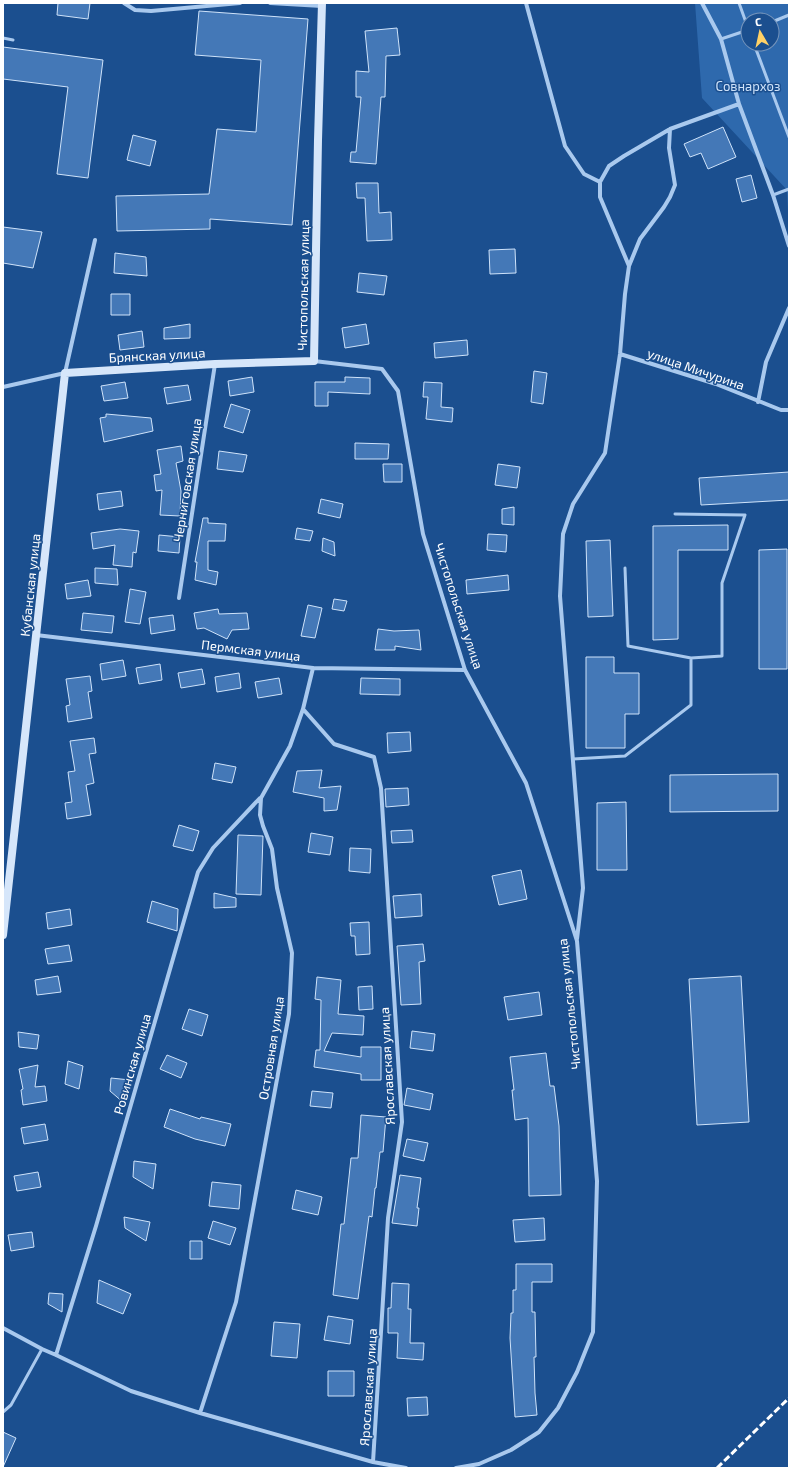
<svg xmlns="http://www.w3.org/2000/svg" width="792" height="1471" viewBox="0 0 792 1471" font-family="'Exo 2',sans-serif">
<rect width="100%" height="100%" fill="#1b4f8f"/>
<!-- green -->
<path fill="#2e69ad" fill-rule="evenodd" d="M695,3H789V233L787,190L702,98ZM748,20H772V44H748Z"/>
<!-- building -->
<path fill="#4478b7" stroke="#cfe3fa" d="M58,3H90L88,19L57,15Z
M199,11L308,19L292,225L210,219V229L117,231L116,196L209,194L217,129L256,132L261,60L195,55Z
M397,28L400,55L386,56L385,97H381L376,164L350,162L351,152H356L361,97H356V71L369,72L365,31Z
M3,47L103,60L88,178L57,174L68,87L3,79Z
M723,127L736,157L708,169L701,153L690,157L684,144Z
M133,135L156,141L150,166L127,160Z
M751,175L757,198L742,202L736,179Z
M356,183H378L379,213L391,212L392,240L367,241L365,198H357Z
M3,227L42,232L33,268L3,263Z
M515,249L516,273L490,274L489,250Z
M115,253L146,257L147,276L114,273Z
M359,273L387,276L384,295L357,292Z
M111,294H130V315H111Z
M190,324V338L164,339V328Z
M366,324L369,344L345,348L342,328Z
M142,331L144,347L120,350L118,335Z
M467,340L468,355L435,358L434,343Z
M534,371L547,373L543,404L531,402Z
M252,377L254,392L230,396L228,381Z
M345,377L370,378V394L328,392V406H315V382H345Z
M125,382L128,398L104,401L101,386Z
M424,382L442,383L441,407L453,408L452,422L426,419L428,397H423Z
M188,385L191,400L167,404L164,388Z
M231,404L250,410L243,433L224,427Z
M106,414L151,418L153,431L104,442L100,418L106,417Z
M355,443L389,444L388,459H355Z
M181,446L183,461L176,463L181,491L180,516L160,515L162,490L156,491L154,475L161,474L157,450Z
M219,451L247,455L243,472L217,469Z
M383,464H402V482H384Z
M498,464L520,467L517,488L495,485Z
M789,472V500L701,505L699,478Z
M121,491L123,506L99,510L97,494Z
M321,499L343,504L340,518L318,513Z
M514,507V525L502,524V509Z
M203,518H208V523L226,524L225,541H208V570L218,572L216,585L195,580L197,562H195Z
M728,525V550H678V639L653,640V526Z
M297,528L313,531L310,541L295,539Z
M120,529L139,531L136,553L133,552L132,567L113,565L115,545L93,549L91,533Z
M488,534L507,535L506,552L487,550Z
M159,535L180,537L179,553L158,551Z
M323,538L334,542L335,556L322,551Z
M610,540L613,616L588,617L586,541Z
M787,549V669H759V550Z
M95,568L117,569L118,585L95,583Z
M508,575L509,590L467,594L466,580Z
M88,580L91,596L67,599L65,584Z
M130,589L146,592L140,624L125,622Z
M334,599L347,601L344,611L332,609Z
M308,605L322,608L315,638L301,636Z
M218,609L219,614L247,613L249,629L232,630L227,639L204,628L197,629L194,613Z
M83,613L114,616L112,633L81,630Z
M173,615L175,630L151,634L149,618Z
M378,629L394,631L419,630L421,650L395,646V650H375Z
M586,657H614V673H639V714H625V748H586Z
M123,660L126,676L102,680L100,664Z
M160,664L162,680L139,684L136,668Z
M202,669L205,684L181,688L178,673Z
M239,673L241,688L217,692L215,677Z
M90,676L92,691L88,692L92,718L68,722L66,706L70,705L66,679Z
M279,678L282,694L258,698L255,682Z
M361,678L400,679V695L360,694Z
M410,732L411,751L388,753L387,733Z
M94,738L96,753L89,754L94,783L86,785L91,815L67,819L65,803L72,802L68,772L75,771L70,741Z
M215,763L236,767L232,783L212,779Z
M322,770L319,788L341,786L337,810L324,811V798L293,792L297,771Z
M778,774V811L670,812V775Z
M408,788L409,805L386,807L385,789Z
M626,802L627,870H597V803Z
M179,825L199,831L193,851L173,846Z
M412,830L413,842L392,843L391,831Z
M311,833L333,837L330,855L308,852Z
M238,835L263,836L261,895L236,894Z
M350,848L371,849L370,873L349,871Z
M521,870L527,899L499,905L492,876Z
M214,893L236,898V907L214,908Z
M421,894L422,916L395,918L393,896Z
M152,901L178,909L177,931L147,922Z
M70,909L72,925L48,929L46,913Z
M369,922L370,954L356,955L355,936H351L350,923Z
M423,944L425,961L419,962L421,1004L401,1005L397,946Z
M69,945L72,961L48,964L45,949Z
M58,976L61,992L37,995L35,980Z
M741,976L749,1122L697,1125L689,979Z
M317,977L341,980L338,1014L364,1016L363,1035L332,1033L324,1051L361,1057V1047H381V1080H361V1074L314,1067L316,1050H320L321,1000L315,999Z
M372,986L373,1009L359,1010L358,987Z
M539,992L542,1015L508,1020L504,997Z
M189,1009L208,1015L202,1036L182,1029Z
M412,1031L435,1034L433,1051L410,1048Z
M18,1032L39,1035L37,1049L19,1047Z
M546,1053L550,1086H554L559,1126L561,1195L529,1196L528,1118L515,1120L512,1090H514L510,1057Z
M167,1055L187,1063L181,1078L160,1069Z
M68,1061L83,1066L79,1089L65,1084Z
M38,1065L35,1087L45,1086L47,1101L23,1105L21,1090L23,1089L19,1069Z
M111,1078L130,1080L124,1103L110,1091Z
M407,1088L433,1094L430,1110L404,1105Z
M312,1091L333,1093L331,1108L310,1106Z
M170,1109L200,1119L201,1117L231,1124L225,1146L195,1139L164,1127Z
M361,1115L386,1117L383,1152H380L376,1188H375L372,1217L369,1216L358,1299L333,1295L341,1224H344L351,1158H358Z
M45,1124L48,1140L24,1144L21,1128Z
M407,1139L428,1143L424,1161L403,1156Z
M134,1161L156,1164L153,1189L133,1177Z
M38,1172L41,1187L17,1191L14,1176Z
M400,1175L421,1178L417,1208H419L417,1226L392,1223Z
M212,1182L241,1185L239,1209L209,1206Z
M296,1190L322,1197L318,1215L292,1209Z
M124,1217L150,1222L146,1241L125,1228Z
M544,1218L545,1240L515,1242L513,1220Z
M213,1221L236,1228L230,1245L208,1238Z
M32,1232L34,1247L11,1251L8,1235Z
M190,1241H202V1259H190Z
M516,1264H552V1282H532V1312H535L536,1357H534L535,1393L537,1415L515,1417L510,1338L511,1313H513V1290H516Z
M99,1280L131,1294L123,1314L97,1303Z
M392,1283L409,1284L408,1309H411L410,1343H424L423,1360L397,1358L398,1333H388V1308H391Z
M49,1293L63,1294L62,1312L48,1304Z
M328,1316L353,1320L350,1344L324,1340Z
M274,1322L300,1324L297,1358L271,1356Z
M328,1371H354V1396H328Z
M427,1397L428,1415L408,1416L407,1398Z
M3,1432L16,1438L3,1467Z"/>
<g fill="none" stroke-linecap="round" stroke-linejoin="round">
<!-- lane -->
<path stroke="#a9c9ee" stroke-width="3" d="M739,3L748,28
M772,22L789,15
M3,38L13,40
M721,39L748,30
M754,44L789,137
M773,195L789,189
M625,568L628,646L691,658
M573,759L625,756L691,705V658L722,656V583L745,515L675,514
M3,1412L11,1405L42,1349"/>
<!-- street -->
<path stroke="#a9c9ee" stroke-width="4" d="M124,3L135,10L151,11L240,3
M270,3L322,6
M526,3L565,146L584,174L600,182
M739,104L773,195L789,246
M629,266L640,239L664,207L670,197L675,185L669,148L670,129
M620,354L716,384L781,410H789
M314,361L382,369L398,391L423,534L465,670L526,783L577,941L597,1181L593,1332L577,1372L558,1408L539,1432L511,1450L479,1464L456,1468
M3,387L65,373L95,240
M758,402L766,362L789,308
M179,598L215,364
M36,635L313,668L465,670
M303,709L334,744L374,757L381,788L402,1122L388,1218L373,1462
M577,939L583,888L560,596L563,534L573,504L605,453L620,354L625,294L629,266L600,197V182L609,166L624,156L670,129L739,104L721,39L702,3
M3,1328L42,1349L56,1355L131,1391L200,1413L373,1462L406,1468
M56,1355L96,1226L198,872L213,848L260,798
M200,1413L236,1302L289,1014L292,953L277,888L272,849L263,826L260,815L261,798L290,746L303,709L313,668"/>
<!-- secondary -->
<path stroke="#d6e6fa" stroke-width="8" d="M3,935L65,373L215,364L314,361L318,140L322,3"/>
<!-- rail -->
<path stroke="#fff" stroke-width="3" stroke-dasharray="7 3" stroke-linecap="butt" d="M717,1468L789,1398"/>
</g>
<g text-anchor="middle" stroke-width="3" stroke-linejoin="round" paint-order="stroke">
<!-- park labels -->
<g font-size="13" fill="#cfe3fa" stroke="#1b4f8f">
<text x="748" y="91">Совнархоз</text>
</g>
<!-- street labels -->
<g font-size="13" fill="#fff" stroke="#1b4f8f">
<text transform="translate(303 285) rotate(-89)" y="5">Чистопольская улица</text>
<text transform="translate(157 355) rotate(-3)" y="5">Брянская улица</text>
<text transform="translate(696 369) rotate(19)" y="5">улица Мичурина</text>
<text transform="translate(187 480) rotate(-81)" y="5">Черниговская улица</text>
<text transform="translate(30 585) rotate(-84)" y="5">Кубанская улица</text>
<text transform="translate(459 606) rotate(72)" y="5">Чистопольская улица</text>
<text transform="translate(251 650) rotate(7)" y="5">Пермская улица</text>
<text transform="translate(569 1004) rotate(-96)" y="5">Чистопольская улица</text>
<text transform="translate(271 1048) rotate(-81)" y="5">Островная улица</text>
<text transform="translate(132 1064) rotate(-74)" y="5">Ровинская улица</text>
<text transform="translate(387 1066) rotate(-93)" y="5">Ярославская улица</text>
<text transform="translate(368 1387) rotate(-86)" y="5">Ярославская улица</text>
</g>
</g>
<!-- border -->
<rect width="792" height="1471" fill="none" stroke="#ffffff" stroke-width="8"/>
<!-- north arrow -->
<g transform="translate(760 32) rotate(351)"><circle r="19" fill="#1b4f8f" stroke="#7695bc"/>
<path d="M0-3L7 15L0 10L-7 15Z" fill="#ffd166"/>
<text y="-6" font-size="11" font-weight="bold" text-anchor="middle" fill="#ffffff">С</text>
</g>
</svg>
